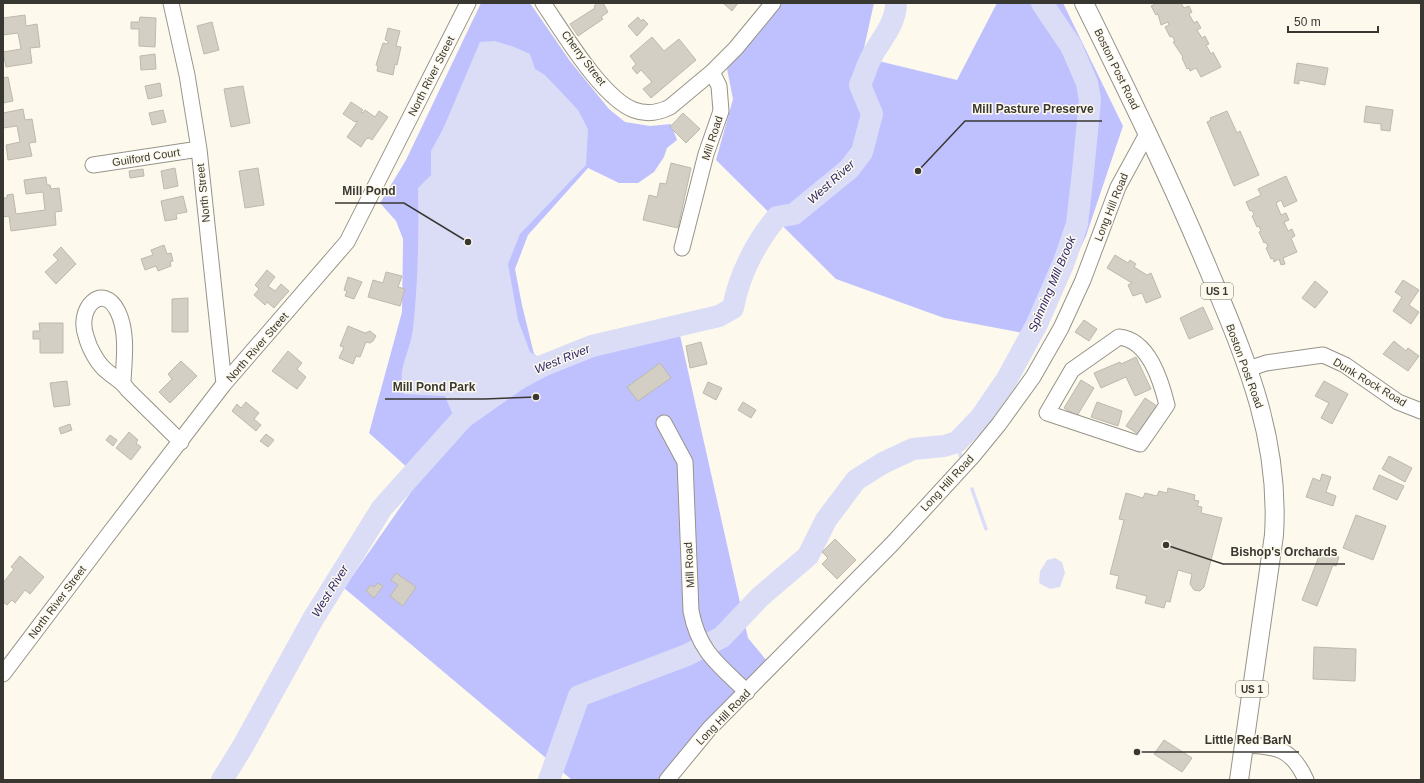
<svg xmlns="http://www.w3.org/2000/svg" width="1424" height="783" viewBox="0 0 1424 783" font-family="Helvetica,sans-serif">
<rect width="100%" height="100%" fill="#fdfaed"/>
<!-- green -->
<path fill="#bfc1ff" d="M481,3H530L570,61L609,109L625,122L650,126L671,124L677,140L667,148L664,157L654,172L638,183H619L588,168L528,235L515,269L522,305L534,354L546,362L583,346L677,322L748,638L767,661L744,682L660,780H572L344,588L420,479L369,433L402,312L403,239L396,221L380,203L406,160Z
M779,3H874L862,57L957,80L997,3H1063L1123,126L1086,236L1039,336L944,318L836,279L716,160L733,99L727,69Z"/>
<!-- water -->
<path fill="#dbddf7" d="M495,41L514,47L530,54L535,69L545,75L578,110L588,129L586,165L520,234L508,264L518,320L530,352L539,358L544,374L466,429L455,420L445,396L404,394C396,368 410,354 413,329C418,282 419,235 418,188L431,175V151L443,129L480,42Z
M1055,558L1062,562L1065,573L1060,587L1050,589L1039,583L1040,571L1047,560Z"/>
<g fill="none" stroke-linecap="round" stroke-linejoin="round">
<!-- stream -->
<path stroke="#dbddf7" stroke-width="3.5" d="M957,442L961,458
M972,489L986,529"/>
<!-- river -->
<path stroke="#dbddf7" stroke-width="22" d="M516,380L542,366L592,346L719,316L733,308C739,275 756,242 777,217L794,214L849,169L862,152L872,114L860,85C864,76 867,65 872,56C881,39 896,24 896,3
M222,780L243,746L313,619L382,508L469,411L480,401
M549,780L579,696L687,655L722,637L760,597L808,556L826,520L856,480L883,463L913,449L944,446L957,442L981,417L1007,379L1037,324L1064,262L1077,224L1083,172L1090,100L1087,83L1071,46L1042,3"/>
</g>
<!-- building -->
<path fill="#d3cfc4" stroke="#bdb9ad" d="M598,3H603L608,12L601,17L603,19L578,36L570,24L595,8L594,6Z
M723,3H738L732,11Z
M1153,3H1181L1184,8L1189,6L1192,12L1189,14L1194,23L1197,21L1201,28L1197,30L1202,38L1205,36L1209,44L1206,45L1211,54L1213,52L1221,67L1201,77L1196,68L1190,71L1189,68L1187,69L1182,58L1183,57L1173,42L1175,41L1172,36L1170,37L1165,27L1169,25L1168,22L1161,25L1158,14L1156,15L1151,6L1154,5Z
M25,15L26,26L37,24L40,47L30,48L32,63L6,67L3,52L21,49L18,33L3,35V18Z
M140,17L156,18L155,47L139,46V29H131V22H139Z
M638,17L641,21L643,19L648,24L637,36L628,26Z
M212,22L219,50L204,54L197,26Z
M388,28L400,31L396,46L401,47L397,65L395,64L393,75L377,71L378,66L376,65L383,43L388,44V41L385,40Z
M652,37L664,51L679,39L696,60L651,98L643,89L652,82L641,70L637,74L632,68L636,64L630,56Z
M155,54L156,69L141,70L140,56Z
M1297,63L1328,68L1325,85L1299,80V84L1294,83Z
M8,77L13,101L3,103V78Z
M160,83L162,96L148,99L145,86Z
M243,86L250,123L231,127L224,89Z
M351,102L363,110L361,112L363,113L365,110L375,117L379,111L388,117L372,140L369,138L366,139L361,147L347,137L358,121L355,122L343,114Z
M1366,106L1393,110L1390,131L1381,130V124L1364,122Z
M23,109L25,120L32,119L36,142L29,143L32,156L8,160L6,145L20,142L17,126L3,128V113Z
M163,110L166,122L152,125L149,113Z
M1227,111L1237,133L1240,131L1259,175L1234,186L1207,122L1211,120L1210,118Z
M683,113L700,129L686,143L670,127Z
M671,163L691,168L678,228L643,220L649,195L657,197L660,183L666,184Z
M175,168L178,186L164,189L161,171Z
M258,168L264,205L245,208L239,171Z
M143,169L144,176L130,178L129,171Z
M1286,176L1297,201L1284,207L1281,200L1276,203L1281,215L1286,213L1289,220L1284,222L1288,231L1292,229L1295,236L1291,238L1297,252L1283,258L1285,264L1281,265L1279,259L1274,262L1273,258L1271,259L1266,248L1268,247L1266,242L1264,243L1259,232L1261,231L1259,226L1257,227L1252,216L1254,215L1252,210L1250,211L1246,202L1261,195L1258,189Z
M46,177L47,185H50L51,189L59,188L62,211L55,212L56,225L11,231L9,216L3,217V198H7V195L13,194L16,214L45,210L43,192L26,194L24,180Z
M183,196L187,212L176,214L177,219L165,221L161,201Z
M164,245L167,254L171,253L173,261L170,262L171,266L158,271L156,266L145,270L141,259L153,255L151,250Z
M61,247L76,264L56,284L45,272L58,260L53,255Z
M1115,255L1128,263L1130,260L1136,264L1134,267L1147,275L1151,273L1161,297L1146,303L1142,293L1133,296L1128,285L1132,283L1107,268Z
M267,270L275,277L268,286L275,291L281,284L289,291L274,308L267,302L265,305L254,295L259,289L255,285Z
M386,272L402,276L398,287L405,289L400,306L368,297L373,280L383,283Z
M348,277L362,282L354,299L345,296L347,291L344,290Z
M1403,280L1419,290L1409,305L1419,312L1411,324L1393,311L1402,297L1395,292Z
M1315,281L1328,292L1315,308L1302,298Z
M188,298V332H172V299Z
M1203,307L1213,329L1189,339L1180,318Z
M1084,320L1097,329L1089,341L1075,332Z
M39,323H63V353H40V339H33V331H40Z
M348,326L365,333L370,331L376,336L373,341L370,343L366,342L360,357L356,356L353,364L339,358L344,347L340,346Z
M1394,341L1406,351L1408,348L1419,356L1408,371L1383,354Z
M701,342L707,364L690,368L686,346Z
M288,351L302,363L297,369L306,377L297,389L272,371Z
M1136,357L1151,389L1135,396L1126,377L1101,388L1094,373L1120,362L1121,364Z
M181,361L197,376L170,403L159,392L172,379L168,374Z
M660,363L671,378L638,401L627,387Z
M1081,380L1094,388L1077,416L1064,408Z
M67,381L70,405L54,407L50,383Z
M1324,381L1348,394L1332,424L1321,418L1329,403L1315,396Z
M708,382L722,388L716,400L703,393Z
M1145,398L1157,406L1138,434L1126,426Z
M246,402L259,413L254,419L261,425L256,431L232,411L237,404L241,408Z
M743,402L756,410L751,418L738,410Z
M1097,402L1122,411L1118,426L1091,417Z
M70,424L72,430L61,434L59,428Z
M129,432L138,440L136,443L141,447L131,460L116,448Z
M266,434L274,440L268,447L260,441Z
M110,435L117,440L113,446L106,440Z
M1389,456L1412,468L1405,482L1382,469Z
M1322,474L1331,477L1326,492L1336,496L1333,506L1306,497L1313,478L1320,481Z
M1379,475L1404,486L1397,500L1373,489Z
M1168,488L1195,495L1194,500L1199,501L1197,506L1202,507L1201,513L1222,518L1204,587L1200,591L1194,590L1190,584L1192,574L1178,570L1170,602L1166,601L1164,608L1145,603L1147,596L1116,588L1119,576L1110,574L1124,520L1119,519L1126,493L1143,498L1145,493L1157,496L1159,491L1167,493Z
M1356,515L1386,526L1373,560L1343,548Z
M835,539L856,560L837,579L822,564L828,558L822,552Z
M1321,551L1339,557L1336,566L1333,565L1317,606L1302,600Z
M20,556L44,577L30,594L25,590L15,603L12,600L7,605L3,602V583L14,569L11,567Z
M396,573L416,587L403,606L390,596L398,585L391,580Z
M378,583L383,586L374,598L366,591L371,585L374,587Z
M1314,647L1356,649L1355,681L1313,679Z
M1164,740L1192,758L1182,772L1154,754Z"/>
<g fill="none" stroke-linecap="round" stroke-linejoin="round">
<defs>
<path id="minor" d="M171,3L187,75L199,149L224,384
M543,3C563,32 602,98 634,110C647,115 658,113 670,107L712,72
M93,165L199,149
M682,248L706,154L721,111L719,86L712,72L736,48L773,3
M1119,337C1149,340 1161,381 1167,405L1140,444L1047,413L1072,370Z
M1248,369L1266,363L1323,355L1345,365L1398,402L1421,411
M123,382C124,360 128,333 118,312C103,281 76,308 86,336C89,348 98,365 108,372C116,379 122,381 128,390L181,442
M664,423L685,462L691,611C699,652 718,664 747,692
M3,674L108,535L224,384L347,242L468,3
M1244,745C1276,746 1292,748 1306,780
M667,780L709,729L892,544L972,457L999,424L1033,377L1061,328L1083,280L1118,187L1148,132"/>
<path id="major" d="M1084,3C1128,92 1171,180 1209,271C1246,360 1280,437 1274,535L1239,780"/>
</defs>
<!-- minor casing -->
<use href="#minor" stroke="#979388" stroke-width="17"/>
<!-- major casing -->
<use href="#major" stroke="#979388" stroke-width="20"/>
<!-- minor -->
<use href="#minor" stroke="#fff" stroke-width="15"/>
<!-- major -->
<use href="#major" stroke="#fff" stroke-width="18"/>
</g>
<g text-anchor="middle" stroke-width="3" stroke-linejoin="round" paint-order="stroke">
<!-- shield labels -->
<g fill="#fdfaed" stroke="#74726a" stroke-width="1">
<rect x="1201" y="283" width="32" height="16" rx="3"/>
<rect x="1236" y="681" width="32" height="16" rx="3"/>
</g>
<g font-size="10" font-weight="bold" fill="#393732">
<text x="1217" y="295">US 1</text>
<text x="1252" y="693">US 1</text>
</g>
<!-- street labels -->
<g font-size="11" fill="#393732" stroke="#fdfaed">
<text transform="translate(584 58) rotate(53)" y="4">Cherry Street</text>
<text transform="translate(1117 69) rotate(64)" y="4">Boston Post Road</text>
<text transform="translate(431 76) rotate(-63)" y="4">North River Street</text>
<text transform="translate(712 138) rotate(-72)" y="4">Mill Road</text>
<text transform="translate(146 157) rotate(-9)" y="4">Guilford Court</text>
<text transform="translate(203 193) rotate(-96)" y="4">North Street</text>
<text transform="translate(1111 207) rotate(-68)" y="4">Long Hill Road</text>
<text transform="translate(257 347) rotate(-49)" y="4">North River Street</text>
<text transform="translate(1245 366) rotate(70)" y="4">Boston Post Road</text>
<text transform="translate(1370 382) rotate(31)" y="4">Dunk Rock Road</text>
<text transform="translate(947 483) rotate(-47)" y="4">Long Hill Road</text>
<text transform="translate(689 565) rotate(-93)" y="4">Mill Road</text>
<text transform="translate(57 602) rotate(-53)" y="4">North River Street</text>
<text transform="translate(723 717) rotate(-46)" y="4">Long Hill Road</text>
</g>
<!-- water labels -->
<g font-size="12" font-style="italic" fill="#2e276e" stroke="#fdfaed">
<text transform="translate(831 182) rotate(-42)" y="4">West River</text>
<text transform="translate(1052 284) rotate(-67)" y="4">Spinning Mill Brook</text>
<text transform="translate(562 359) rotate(-22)" y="4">West River</text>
<text transform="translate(330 591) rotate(-58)" y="4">West River</text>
</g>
</g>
<!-- callouts -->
<path fill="none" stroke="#393732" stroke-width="1.5" d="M918 171L965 121H1102M468 242L404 203H335M536 397L484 399H385M1166 545L1223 564H1345M1137 752L1197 752H1299"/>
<g fill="#393732" stroke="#fdfaed" stroke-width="1.5">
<circle cx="918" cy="171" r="4"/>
<circle cx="468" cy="242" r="4"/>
<circle cx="536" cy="397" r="4"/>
<circle cx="1166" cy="545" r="4"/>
<circle cx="1137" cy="752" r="4"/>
</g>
<g font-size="12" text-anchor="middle" font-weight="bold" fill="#393732" stroke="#fdfaed" stroke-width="3" stroke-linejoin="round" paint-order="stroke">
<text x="1033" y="113">Mill Pasture Preserve</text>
<text x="369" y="195">Mill Pond</text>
<text x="434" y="391">Mill Pond Park</text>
<text x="1284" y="556">Bishop's Orchards</text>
<text x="1248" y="744">Little Red BarN</text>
</g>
<!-- border -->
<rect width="1424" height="783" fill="none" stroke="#393732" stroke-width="8"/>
<!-- scale -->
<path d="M1288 26v6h90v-6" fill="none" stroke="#393732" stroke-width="2"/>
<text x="1294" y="26" font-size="12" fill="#393732" stroke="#fdfaed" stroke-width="3" paint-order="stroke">50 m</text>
</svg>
